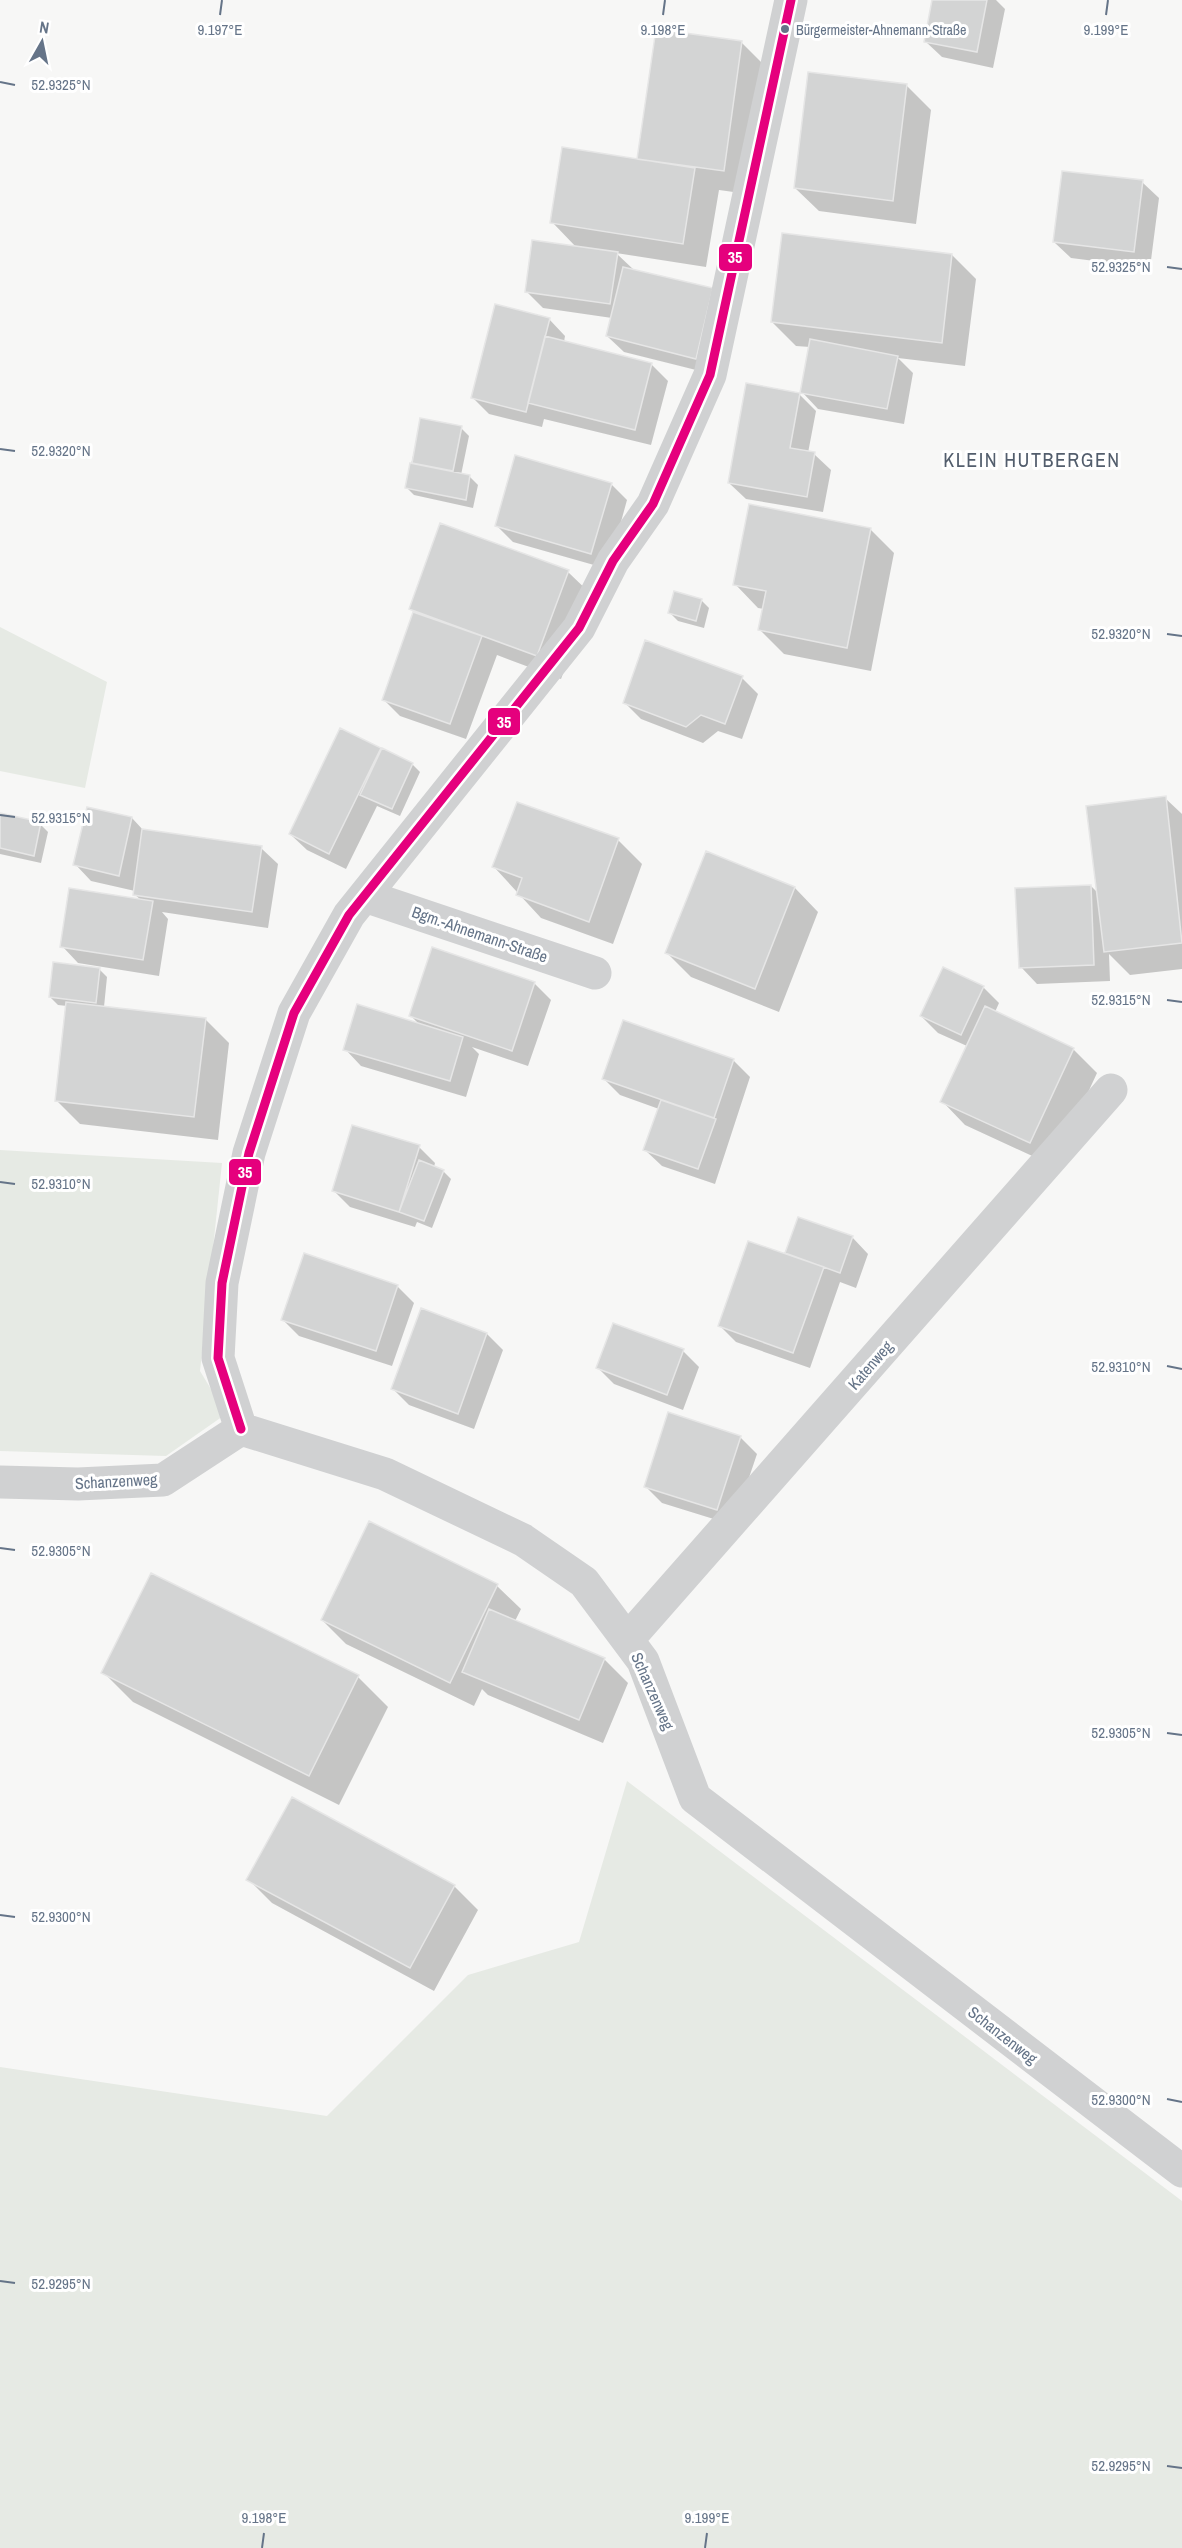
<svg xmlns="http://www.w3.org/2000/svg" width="1182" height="2548" viewBox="0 0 1182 2548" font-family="'Archivo Narrow',sans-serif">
<rect width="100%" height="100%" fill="#f7f7f6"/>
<!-- green -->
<path fill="#e6eae4" d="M0,627L107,682L85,788L0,771Z
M0,1150L222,1163L200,1371L226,1414L166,1456L0,1451Z
M627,1781L1182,2201V2548H0V2067L327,2116L468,1975L579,1942Z"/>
<!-- shadow -->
<path fill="#0003" d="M933,0H996L1005,9L993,68L942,57L925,41Z
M742,43L766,67L748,194L719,190L706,267L616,253L634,270L712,290V374L624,352L607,336L612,318L543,308L527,292L577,248L552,222L639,161Z
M907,86L931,110L916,224L819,211L795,188Z
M1142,182L1159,198L1150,268L1071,258L1054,242Z
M952,255L976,279L965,366L898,358L913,373L904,424L818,409L802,392L810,347L796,346L772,322Z
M549,319L565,336L564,342L651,364L668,381L651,445L544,419L542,427L489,414L472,397Z
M799,394L816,411L808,453L814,454L831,470L823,512L746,499L729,483Z
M421,420L461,428L469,436L461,475L470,477L478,485L473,508L414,495L406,487Z
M611,484L627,500L608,569L513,542L497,526Z
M870,529L894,553L871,671L784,654L760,630L764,609L758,608L735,584Z
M568,572L592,595L561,679L497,655L466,739L400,716L383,699L415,613L410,608Z
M701,600L709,608L704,628L678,621L670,613Z
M742,678L758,694L742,739L718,731L703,743L641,719L625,703Z
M380,749L412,764L420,772L400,816L377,806L346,869L307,850L290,834Z
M1165,798L1182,814V969L1130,975L1109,954L1110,981L1037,984L1021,967L1091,886L1099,894Z
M0,815L40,824L48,832L41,863L0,854Z
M132,818L144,831L261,848L278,864L268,928L162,912L168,919L159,976L78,963L62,946L141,900L134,894L135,891L91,881L75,864Z
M618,840L642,864L613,944L541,918L494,867Z
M795,888L818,912L779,1012L691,977L667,953Z
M99,969L107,977L104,1007L205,1019L229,1043L218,1140L80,1124L56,1100L67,1006L58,1005L50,997Z
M534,983L551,1000L528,1066L472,1047L479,1054L466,1097L361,1066L345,1049L420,1025L411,1016Z
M983,987L999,1003L995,1012L1073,1049L1097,1073L1054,1166L965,1125L942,1101L967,1046L938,1033L921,1016Z
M733,1060L750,1077L715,1184L662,1166L645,1150L659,1109L620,1095L604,1079Z
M419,1147L435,1163L434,1167L443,1171L451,1179L432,1228L417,1222L415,1227L350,1207L334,1191Z
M798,1219L852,1237L868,1254L856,1288L840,1282L810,1368L736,1342L720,1326L786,1255Z
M397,1286L414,1303L392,1366L299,1336L283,1320Z
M487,1334L503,1350L474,1429L409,1405L393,1389Z
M683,1351L699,1367L683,1410L614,1384L598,1368Z
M740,1437L757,1454L733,1525L662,1503L645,1486Z
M152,1575L358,1677L388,1707L339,1805L133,1702L103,1672Z
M497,1586L521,1609L515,1621L604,1659L628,1683L603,1743L488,1695L482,1689L474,1706L346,1644L322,1620Z
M248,1879L454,1886L478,1910L434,1991L272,1903Z"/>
<!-- building -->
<path fill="#d3d4d4" stroke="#e6e6e6" stroke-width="1.5" d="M932,0H987L977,52L924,42Z
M656,29L742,41L724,171L637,159Z
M808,72L907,84L893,201L794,188Z
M562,147L695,168L683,244L550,223Z
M1062,171L1143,180L1134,252L1053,242Z
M782,233L952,254L942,343L771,322Z
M532,240L618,252L610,304L525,292Z
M623,267L713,288L696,359L606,336Z
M495,304L550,318L526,412L471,398Z
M545,336L652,363L635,430L528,403Z
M810,339L898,356L887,409L800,393Z
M746,383L800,393L790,448L815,452L807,497L728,483Z
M420,418L462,426L453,471L412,463Z
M515,455L612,483L591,554L495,526Z
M410,463L470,475L466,500L405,488Z
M749,504L871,528L847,648L758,630L766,591L733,585Z
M440,523L569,570L537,656L409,609Z
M674,591L702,599L696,621L668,613Z
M413,612L482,636L450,724L382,700Z
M645,640L743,676L725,724L701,715L686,727L623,703Z
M340,728L381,748L329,854L289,834Z
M382,748L413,763L392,809L360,795Z
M1166,796L1182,943L1104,952L1086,806Z
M517,802L619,838L589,922L516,895L522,878L492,867Z
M87,807L132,817L119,876L73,865Z
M0,813L41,822L34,856L0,848Z
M142,829L262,846L252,912L133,895Z
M706,851L795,887L755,989L665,953Z
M1091,885L1094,965L1019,968L1015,888Z
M69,888L153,901L143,960L60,947Z
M432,947L535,982L512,1051L409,1016Z
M53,962L100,968L96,1003L49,997Z
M943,967L984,986L961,1035L920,1016Z
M66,1002L206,1018L194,1117L55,1101Z
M357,1004L463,1037L450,1081L343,1050Z
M985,1006L1074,1048L1030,1143L940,1102Z
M623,1020L734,1059L714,1118L602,1079Z
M661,1100L716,1119L698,1169L643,1150Z
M352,1125L420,1145L399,1212L332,1191Z
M419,1160L444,1170L424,1221L399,1212Z
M798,1217L853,1236L840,1273L785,1253Z
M748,1241L824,1267L793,1353L718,1326Z
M304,1253L398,1285L376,1351L281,1320Z
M421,1308L487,1333L458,1414L391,1389Z
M613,1323L684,1349L667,1395L596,1368Z
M668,1412L741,1436L717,1510L644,1487Z
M369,1521L498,1584L450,1683L321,1620Z
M151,1573L359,1675L309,1776L101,1673Z
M489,1609L605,1658L579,1720L462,1672Z
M292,1797L455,1885L410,1968L246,1880Z"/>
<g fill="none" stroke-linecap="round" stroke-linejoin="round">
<!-- minor -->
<path stroke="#d0d1d2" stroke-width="33" d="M365,896L595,973
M241,1429L218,1358L222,1283L249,1153L294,1013L349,915L579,628L613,561L653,504L710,375L791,0
M241,1429L385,1474L523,1540L584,1582L643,1661L695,1798L1182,2171
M0,1482L78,1484L163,1480L241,1429
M628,1639L1111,1090"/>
<defs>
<path id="bus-1" d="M241,1429L218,1358L222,1283L249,1153L294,1013L349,915L579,628L613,561L653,504L710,375L791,0"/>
</defs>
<!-- bus-1 casing -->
<use href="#bus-1" stroke="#fff" stroke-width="14"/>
<!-- bus-1 -->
<use href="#bus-1" stroke="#e5007d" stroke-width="9"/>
</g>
<!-- ticks -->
<path fill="none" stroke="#657488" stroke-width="2" d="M220,15L222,0M663,15L665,0M1106,15L1108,0M0,82L15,85M1167,267L1182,269M0,449L15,451M1167,634L1182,636M0,815L15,817M1167,1000L1182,1002M0,1182L15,1184M1167,1366L1182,1369M0,1548L15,1550M1167,1733L1182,1735M0,1915L15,1917M1167,2099L1182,2102M0,2281L15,2283M1167,2466L1182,2468M262,2548L264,2533M705,2548L707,2533"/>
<!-- markers -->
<circle fill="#657488" stroke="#fff" stroke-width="2" cx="785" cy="29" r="5"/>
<g text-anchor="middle" stroke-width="6" stroke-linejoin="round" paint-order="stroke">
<!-- bus labels -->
<g font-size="14" fill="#657488" stroke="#fff" text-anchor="start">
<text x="796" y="35">Bürgermeister-Ahnemann-Straße</text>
</g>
<!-- street labels -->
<g font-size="16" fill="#657488" stroke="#fff">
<text transform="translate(480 934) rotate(19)" y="6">Bgm.-Ahnemann-Straße</text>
<text transform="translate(870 1365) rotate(-49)" y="6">Katenweg</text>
<text transform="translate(116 1481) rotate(-3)" y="6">Schanzenweg</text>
<text transform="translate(653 1691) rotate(66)" y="6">Schanzenweg</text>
<text transform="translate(1003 2035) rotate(38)" y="6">Schanzenweg</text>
</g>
<!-- quarter labels -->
<g font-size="20" letter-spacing="1.5" fill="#535e6d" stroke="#fff">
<text x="1032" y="467">KLEIN HUTBERGEN</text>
</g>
</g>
<g font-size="15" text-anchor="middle" fill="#657488" stroke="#fff" stroke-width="6" stroke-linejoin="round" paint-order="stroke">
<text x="220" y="35">9.197°E</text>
<text x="663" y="35">9.198°E</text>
<text x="1106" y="35">9.199°E</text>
<text x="61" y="90">52.9325°N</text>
<text x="1121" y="272">52.9325°N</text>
<text x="61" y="456">52.9320°N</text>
<text x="1121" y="639">52.9320°N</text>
<text x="61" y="823">52.9315°N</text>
<text x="1121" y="1005">52.9315°N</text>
<text x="61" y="1189">52.9310°N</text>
<text x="1121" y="1372">52.9310°N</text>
<text x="61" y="1556">52.9305°N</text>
<text x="1121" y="1738">52.9305°N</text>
<text x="61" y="1922">52.9300°N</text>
<text x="1121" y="2105">52.9300°N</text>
<text x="61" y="2289">52.9295°N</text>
<text x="1121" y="2471">52.9295°N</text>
<text x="264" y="2523">9.198°E</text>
<text x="707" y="2523">9.199°E</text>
</g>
<g stroke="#fff" stroke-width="2">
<rect x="718" y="243" width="35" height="29" rx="6" fill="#e5007d"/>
<rect x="487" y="707" width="34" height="29" rx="6" fill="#e5007d"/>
<rect x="228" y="1158" width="34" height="28" rx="6" fill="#e5007d"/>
</g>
<g font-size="16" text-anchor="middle" font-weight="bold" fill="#fff">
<text x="735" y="263">35</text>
<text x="504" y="728">35</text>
<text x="245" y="1178">35</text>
</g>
<!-- north arrow -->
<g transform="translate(42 42) rotate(9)" stroke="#ffffff" stroke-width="4.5" paint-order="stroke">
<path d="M0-4.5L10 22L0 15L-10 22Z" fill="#657488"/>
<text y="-9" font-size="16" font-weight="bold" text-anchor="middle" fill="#657488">N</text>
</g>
</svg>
